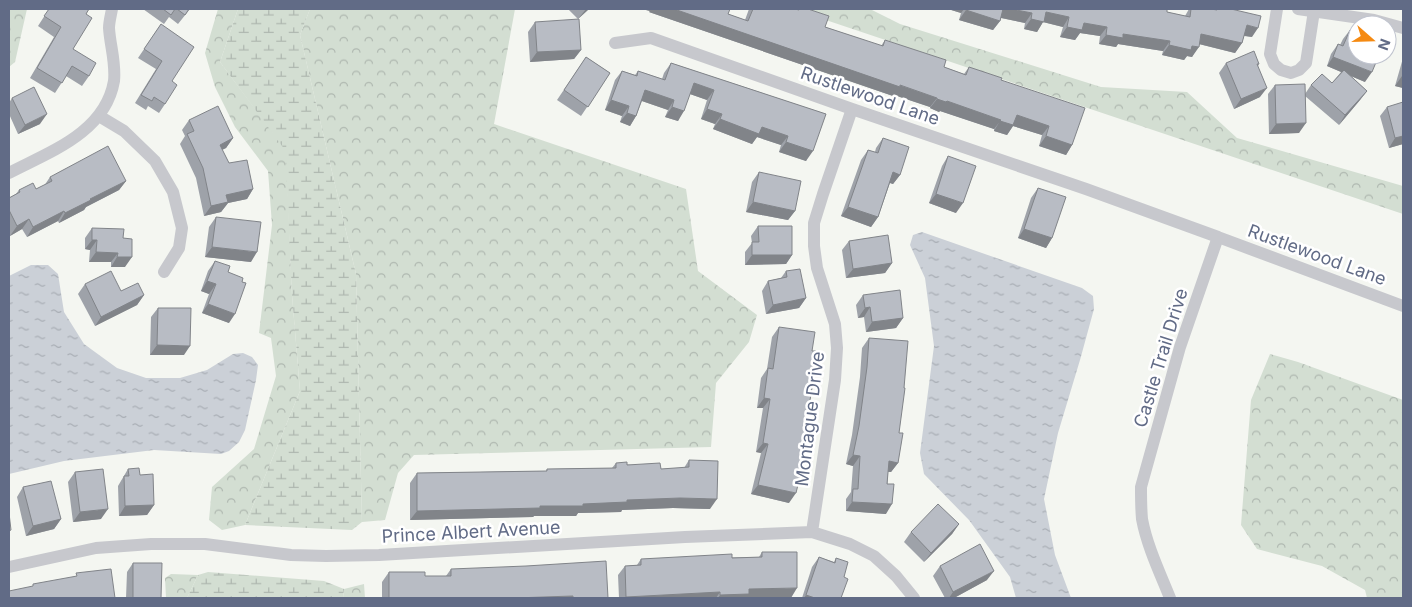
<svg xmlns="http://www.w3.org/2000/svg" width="1412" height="607" viewBox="0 0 1412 607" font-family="Inter,sans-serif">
<defs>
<pattern id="forest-crowns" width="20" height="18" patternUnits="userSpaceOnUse" patternTransform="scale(1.25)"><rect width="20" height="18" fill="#d3ded2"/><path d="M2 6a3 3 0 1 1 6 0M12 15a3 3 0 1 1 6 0" fill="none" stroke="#afb8b0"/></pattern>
<pattern id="wetland-marsh" width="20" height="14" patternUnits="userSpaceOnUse" patternTransform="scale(1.25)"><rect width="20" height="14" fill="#d3ded2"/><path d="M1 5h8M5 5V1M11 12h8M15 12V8" fill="none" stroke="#afb8b0"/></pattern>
<pattern id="water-ripples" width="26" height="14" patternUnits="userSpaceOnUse" patternTransform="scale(1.25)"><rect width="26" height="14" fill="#cbd0d7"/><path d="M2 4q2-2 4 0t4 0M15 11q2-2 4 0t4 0" fill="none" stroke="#a8adb4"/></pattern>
</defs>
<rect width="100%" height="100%" fill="#f4f6f1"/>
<!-- forest -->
<path fill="url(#forest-crowns)" d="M9,9H27L15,62L9,67Z
M218,9H238L220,62L286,150L292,295L300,391L245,525L222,530L209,520L212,487L254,449L276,376L271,338L259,333L272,225L268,171L235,127L215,87L205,53Z
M310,9H515L494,124L686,189L698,271L757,315L749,342L716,383L711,447L414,455L398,473L385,520L362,522L356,274L300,35Z
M793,9H870L900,24L1101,87L1187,92L1237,138L1403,186V214Z
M1270,354L1298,362L1403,400V598H1367L1365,590L1322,566L1257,549L1241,525L1251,400Z
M171,574L198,575L187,598H166L165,578Z
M364,584L365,598H343L344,589Z"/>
<!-- wetland -->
<path fill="url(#wetland-marsh)" d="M238,9H310L300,35L356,274L362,522L352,530L245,525L300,391L292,295L285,150L220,62Z
M208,572L324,581L344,589L343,598H187L198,575Z"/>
<!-- water -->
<path fill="url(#water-ripples)" d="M922,232L1082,288L1093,296L1094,309L1080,360L1058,433L1044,499L1055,555L1071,598H1016L1010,577L969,520L924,474L920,453L934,346L925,278L910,245L913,235Z
M31,265H48L58,274L64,312L84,344L117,368L146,378H180L207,370L233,354L243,353L252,357L258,365L256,380L245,430L239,442L229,451L221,454L154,450L64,461L9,474V276Z"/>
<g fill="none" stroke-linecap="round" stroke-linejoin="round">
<!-- minor -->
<path stroke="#c7c8cd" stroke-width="12" d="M1277,9L1270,54L1274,64L1281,70L1291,73L1299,70L1306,63L1314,11
M1298,9L1374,20L1403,28
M615,43L651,38L852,109L1086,189L1218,237L1180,347L1141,487C1141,498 1141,508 1142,519C1147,546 1160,573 1170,598
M99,116L124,131L155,161L173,192L182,228L179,248L164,272
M9,173C49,152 105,133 114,81C116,63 110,45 109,28C109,22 111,15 112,9
M1218,237L1403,306
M812,532L835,380L837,348L835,324L817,268L814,246V223L823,194L852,109
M9,567L96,548L151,544H205L291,555L326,556L379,555L685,537L812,532L850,544L874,556L896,576L914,598"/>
</g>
<!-- wall -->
<path fill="#9ea2a9" d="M49,9H89L86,14L73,49L89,76L82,86L66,76L55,93L30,78L54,37L38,26Z
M143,9H190L178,24L169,17L164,24Z
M568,9H589L578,19Z
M642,9H730L728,14L745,20L749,9H795L798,10L799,9H808L825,27L881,46L885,40L944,67L964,74L969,67L1001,80L1072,145L1066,155L1039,146L1042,135L1013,126L1007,135L994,131V129L940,111L939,112L930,108V107L894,95L893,96L649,12L650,11Z
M948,9H1167V12L1185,16L1189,9H1211L1216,10V9H1231L1252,37L1244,36L1242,43L1235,53L1199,44L1192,57L1187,56L1184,60L1162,55L1163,51L1118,44L1116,47L1099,44L1100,36L1080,33L1075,40L1060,37L1063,27L1043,22L1037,32L1024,29L1025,23L1001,18L1000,21L993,30L959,20L961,13Z
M535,22L581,50L574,59L530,62L528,32Z
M161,24L172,81L165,104L159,113L148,106L146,110L135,103L156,69L138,58Z
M1350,30L1365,82L1351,76L1367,91L1360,100L1339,125L1305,96L1299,133L1269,134L1268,94L1275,85L1305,94L1311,85L1332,83L1341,72L1327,66L1331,54L1338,44L1340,45L1343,39Z
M586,57L610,73L581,116L557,100Z
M1403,58V88L1395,86Z
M671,63L826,114L806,161L779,152L781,145L757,137L752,144L713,129L715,124L701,119L707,100L690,94L678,121L665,117L668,110L642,101L636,116L630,126L620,122L622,116L605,110L615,80L622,71L635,75L638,71L662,79L664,73Z
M1226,63L1259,64L1258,66L1260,97L1234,109L1219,73Z
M12,98L40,124L18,134L9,114V103Z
M1387,107L1403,144L1389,148L1380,116Z
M189,120L233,138L226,148L222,150L229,163L253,189L247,199L228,203L221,212L204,216L196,178L180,144L185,136L182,130Z
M883,138L900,175L893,184L890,183L878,217L871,227L841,216L861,160L868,150L875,152L876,148Z
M948,156L956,213L929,203L942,166Z
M759,172L795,211L788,220L746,212L752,182Z
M50,177L126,181L119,190L86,207L84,210L59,223L58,221L27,237L22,229L10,236L9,233V198L16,194L19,190L36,189L44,186Z
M1038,188L1052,238L1046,248L1018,238L1031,198Z
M216,217L251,262L205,257L209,227Z
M758,226L792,255L786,264L745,265V252L752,243L751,236Z
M92,228L123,238L125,267H111V262H89L90,250L85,249V238Z
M849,241L892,263L885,273L846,278L842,250Z
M215,261L228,272L229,323L202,313L209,294L201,291L208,271Z
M786,271L806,298L799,308L766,314L762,291L768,281L781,278Z
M85,284L121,291L144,295L137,305L95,326L78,294Z
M863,295L903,318L896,328L866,332L864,317L858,318L856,305Z
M158,308L184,355H150L151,317Z
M779,327L789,503L751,494L761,453L756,452L763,408H757L761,378L767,369L772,337Z
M869,338L899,433L898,463L891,472H888L886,514L846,511V499L851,492L853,466L846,464L852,435L860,377L862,348Z
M689,460L710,509L673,508L622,510L621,512L578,513L576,516H534L533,517L410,520V483L417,473L546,471L547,469L612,468L616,463L661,469L684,468Z
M128,469L140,475L154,505L147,515L119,516L118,486Z
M75,472L101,519L73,522L68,482Z
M23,487L61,519L54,529L26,536L17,497Z
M959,524L952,534L924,562L904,542L911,532Z
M762,552L791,598H619L618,575L625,566L637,565L641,559L759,557Z
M819,557L834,562L836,558L844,577L841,598H802L812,567Z
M133,563L161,598H126L127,572Z
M940,566L987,580L954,598H945L933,576Z
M451,569L608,598H382V582L389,572L425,576H446Z"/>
<!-- shaded-wall -->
<path fill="#818489" d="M586,9H589L578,19Z
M642,9H652L650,11Z
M652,9H674L937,98L930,107L894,95L893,96L649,12Z
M948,9H964L961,13Z
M1003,9H1011L1032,13L1025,23L997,17Z
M966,10L1000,21L993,30L959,20Z
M1046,12L1069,17L1063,27L1043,22L1037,32L1024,29L1031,19Z
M1084,23L1107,27L1100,36L1080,33L1075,40L1060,37L1067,27Z
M1247,25L1258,28L1252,37L1240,35Z
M1123,34L1170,41L1163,51L1118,44L1116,47L1099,44L1106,35Z
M1201,34L1242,43L1235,53L1195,43Z
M1169,45L1192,46L1199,47L1192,57L1187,56L1184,60L1162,55Z
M581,50L574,59L530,62L537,52Z
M1333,57L1372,72L1365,82L1327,66Z
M1402,76H1403V88L1395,86Z
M694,83L714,90L707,100L687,93Z
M1267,88L1260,97L1234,109L1241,99Z
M645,90L674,100L668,110L639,100Z
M1367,91L1360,100L1339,125L1345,115Z
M937,99L947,101L1001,120L994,129L940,111L939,112L930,108Z
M611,100L629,106L622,116L605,110Z
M672,107L684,111L678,121L665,117Z
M707,109L722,114L715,124L701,119Z
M627,113L636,116L630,126L620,122Z
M47,114L40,124L18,134L25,125Z
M1017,115L1049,126L1042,135L1013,126L1007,135L994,131L1000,121Z
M720,119L762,127L788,136L781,145L757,137L752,144L713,129Z
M1306,123L1299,133L1269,134L1276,124Z
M1046,136L1072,145L1066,155L1039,146Z
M1403,136V144L1389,148L1395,138Z
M233,138L226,148L213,154L220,145Z
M786,142L813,151L806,161L779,152Z
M893,172L900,175L893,184L887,182Z
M126,181L119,190L86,207L84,210L59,223L65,213L90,199Z
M253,189L247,199L228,203L221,212L204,216L211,206L226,195Z
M936,194L963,203L956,213L929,203Z
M753,202L795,211L788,220L746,212Z
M848,207L878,217L871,227L841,216Z
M64,211L58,221L27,237L33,227Z
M29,219L22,229L10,236L17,226Z
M1024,229L1052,238L1046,248L1018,238Z
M92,240H97L90,250L85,249Z
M212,247L257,252L251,262L205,257Z
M96,252L118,253L111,262H89Z
M752,255H792L786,264L745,265Z
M117,257H132L125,267H111Z
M892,263L885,273L846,278L853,269Z
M207,281L216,284L209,294L201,291Z
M144,295L137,305L95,326L101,317Z
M806,298L799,308L766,314L773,305Z
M208,304L235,314L229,323L202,313Z
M870,307L864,317L858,318L865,308Z
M903,318L896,328L866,332L872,322Z
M157,345L190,346L184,355H150Z
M764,398L770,399L763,408H757Z
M763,443L768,444L761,453L756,452Z
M853,455L860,456L853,466L846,464Z
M889,461L898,463L891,472L882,471Z
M758,485L796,493L789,503L751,494Z
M680,498L717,499L710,509L673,508L622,510L621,512L578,513L576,516H534L533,517L410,520L417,511L540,506L627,500Z
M852,502L892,504L886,514L846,511Z
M154,505L147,515L119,516L125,506Z
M108,509L101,519L73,522L80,512Z
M61,519L54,529L26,536L33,526Z
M959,524L952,534L924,562L931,553Z
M994,571L987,580L954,598H949L953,592Z
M797,588L791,598H718L720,595L749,589Z
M720,592L716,598H626V597Z
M806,595L815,598H804Z
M573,596L571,598H514Z"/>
<!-- building -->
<path fill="#b8bcc4" stroke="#818489" d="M49,9H89L86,14L92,18L73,49L96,63L89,76L72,66L62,83L37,68L61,27L44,16Z
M163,9H175L171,15Z
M177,9H189L185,15Z
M674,9H730L728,14L748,21L753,9H795L799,10L800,9H808L829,16L825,27L883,46L885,40L946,60L944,67L966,75L969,67L1002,78L1001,80L1085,108L1072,145L1046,136L1049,126L1017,115L1013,125L1000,121L1001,120L947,101L946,102L937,99V98L900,85V87Z
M966,9H1003L1000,21L966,10Z
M1011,9H1167V12L1190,17L1191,9H1211L1217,10L1218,9H1231L1261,16L1258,28L1247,25L1242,43L1201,34L1199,47L1192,46L1191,50L1169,45L1170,41L1123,34V38L1106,35L1107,27L1084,23L1082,30L1067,27L1069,17L1046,12L1044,22L1031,19L1032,13Z
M579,19L581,50L537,52L535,22Z
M161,24L194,47L172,81L177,85L165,104L154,97L152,101L141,95L162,61L144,49Z
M1350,30L1357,33V55H1379L1372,72L1333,57L1338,44L1343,46Z
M1254,51L1259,64H1257L1267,88L1241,99L1226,63Z
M586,57L610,73L588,107L564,90Z
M671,63L826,114L813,151L786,142L788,136L762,127L759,134L720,119L722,114L707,109L714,90L694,83L684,111L672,107L674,100L645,90L636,116L627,113L629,106L611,100L622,71L637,76L638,71L665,80Z
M1344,70L1367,91L1345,115L1311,85L1322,74L1332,83Z
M1305,84L1306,123L1276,124L1275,85Z
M34,87L47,114L25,125L12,98Z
M1403,102V136L1395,138L1387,107Z
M218,106L233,138L220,145L229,163L247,160L253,189L226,195L228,202L211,206L203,168L187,134L194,131L189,120Z
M883,138L909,147L900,175L893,172L878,217L848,207L868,150L878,153Z
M108,146L126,181L90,199L91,200L65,213L64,211L33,227L29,219L17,226L9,210V198L20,192L19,190L33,183L36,189L52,181L50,177Z
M948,156L976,166L963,203L936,194Z
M759,172L801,181L795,211L753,202Z
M1038,188L1066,197L1052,238L1024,229Z
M216,217L261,222L257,252L212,247Z
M758,226H792V255H752V242H759Z
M92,228L124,229L123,238L132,239V257H117L118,253L96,252L97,240H92Z
M888,235L892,263L853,269L849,241Z
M215,261L230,266L228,272L243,278L242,282L246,283L235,314L208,304L216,284L207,281Z
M800,269L806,298L773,305L768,281L787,277L786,271Z
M111,271L121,291L138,283L144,295L101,317L85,284Z
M900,290L903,318L872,322L870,307L865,308L863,295Z
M158,308H191L190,346L157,345Z
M779,327L815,332L812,351H816L813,375H814L800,464H803L796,493L758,485L768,444L763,443L770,399L764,398L768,368L773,369Z
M869,338L908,341L904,388H905L899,433H903L898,463L889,461L887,484H894L892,504L852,502L853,489H858L860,456L853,455L859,426L867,367Z
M689,460L718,461L717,499L680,498L627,500V502L583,504V506H540V508L417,511V473L547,471V469L616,468V463L627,462V465L660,463L661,469L689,467Z
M139,468L140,475L153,474L154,505L125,506L124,476H129L128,469Z
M103,469L108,509L80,512L75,472Z
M51,481L61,519L33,526L23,487Z
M938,504L959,524L931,553L911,532Z
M9,513L11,530L9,531Z
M980,544L994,571L953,592L940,566Z
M762,552H797V588L749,589V594L720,595V592L626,597L625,566L641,565V559L732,554V558L762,557Z
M819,557L835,563L836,558L848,562L844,577L848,579L841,598H815L806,595Z
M606,561L608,598H573V596L514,598H389V572H425V576H451V569L526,566Z
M133,563H162L161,598H133Z
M111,569L115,598H9V591L33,586V584L77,576L76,573Z"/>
<g text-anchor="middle" stroke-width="5" stroke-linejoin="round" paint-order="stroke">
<!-- street labels -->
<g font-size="18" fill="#616b86" stroke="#fff">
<text transform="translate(870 96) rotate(19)" y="6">Rustlewood Lane</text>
<text transform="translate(1317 255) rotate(20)" y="6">Rustlewood Lane</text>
<text transform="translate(1161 358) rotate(-73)" y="6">Castle Trail Drive</text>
<text transform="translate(810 419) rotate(-83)" y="6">Montague Drive</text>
<text transform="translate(471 532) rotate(-3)" y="6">Prince Albert Avenue</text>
</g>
</g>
<!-- border -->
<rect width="1412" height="607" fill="none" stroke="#616b86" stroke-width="20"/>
<!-- north arrow -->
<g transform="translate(1372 40) rotate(110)"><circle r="24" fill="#ffffff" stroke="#c0c4cf"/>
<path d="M0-4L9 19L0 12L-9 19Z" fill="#f58a12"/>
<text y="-8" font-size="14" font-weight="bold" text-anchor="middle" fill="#616b86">N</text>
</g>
</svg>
